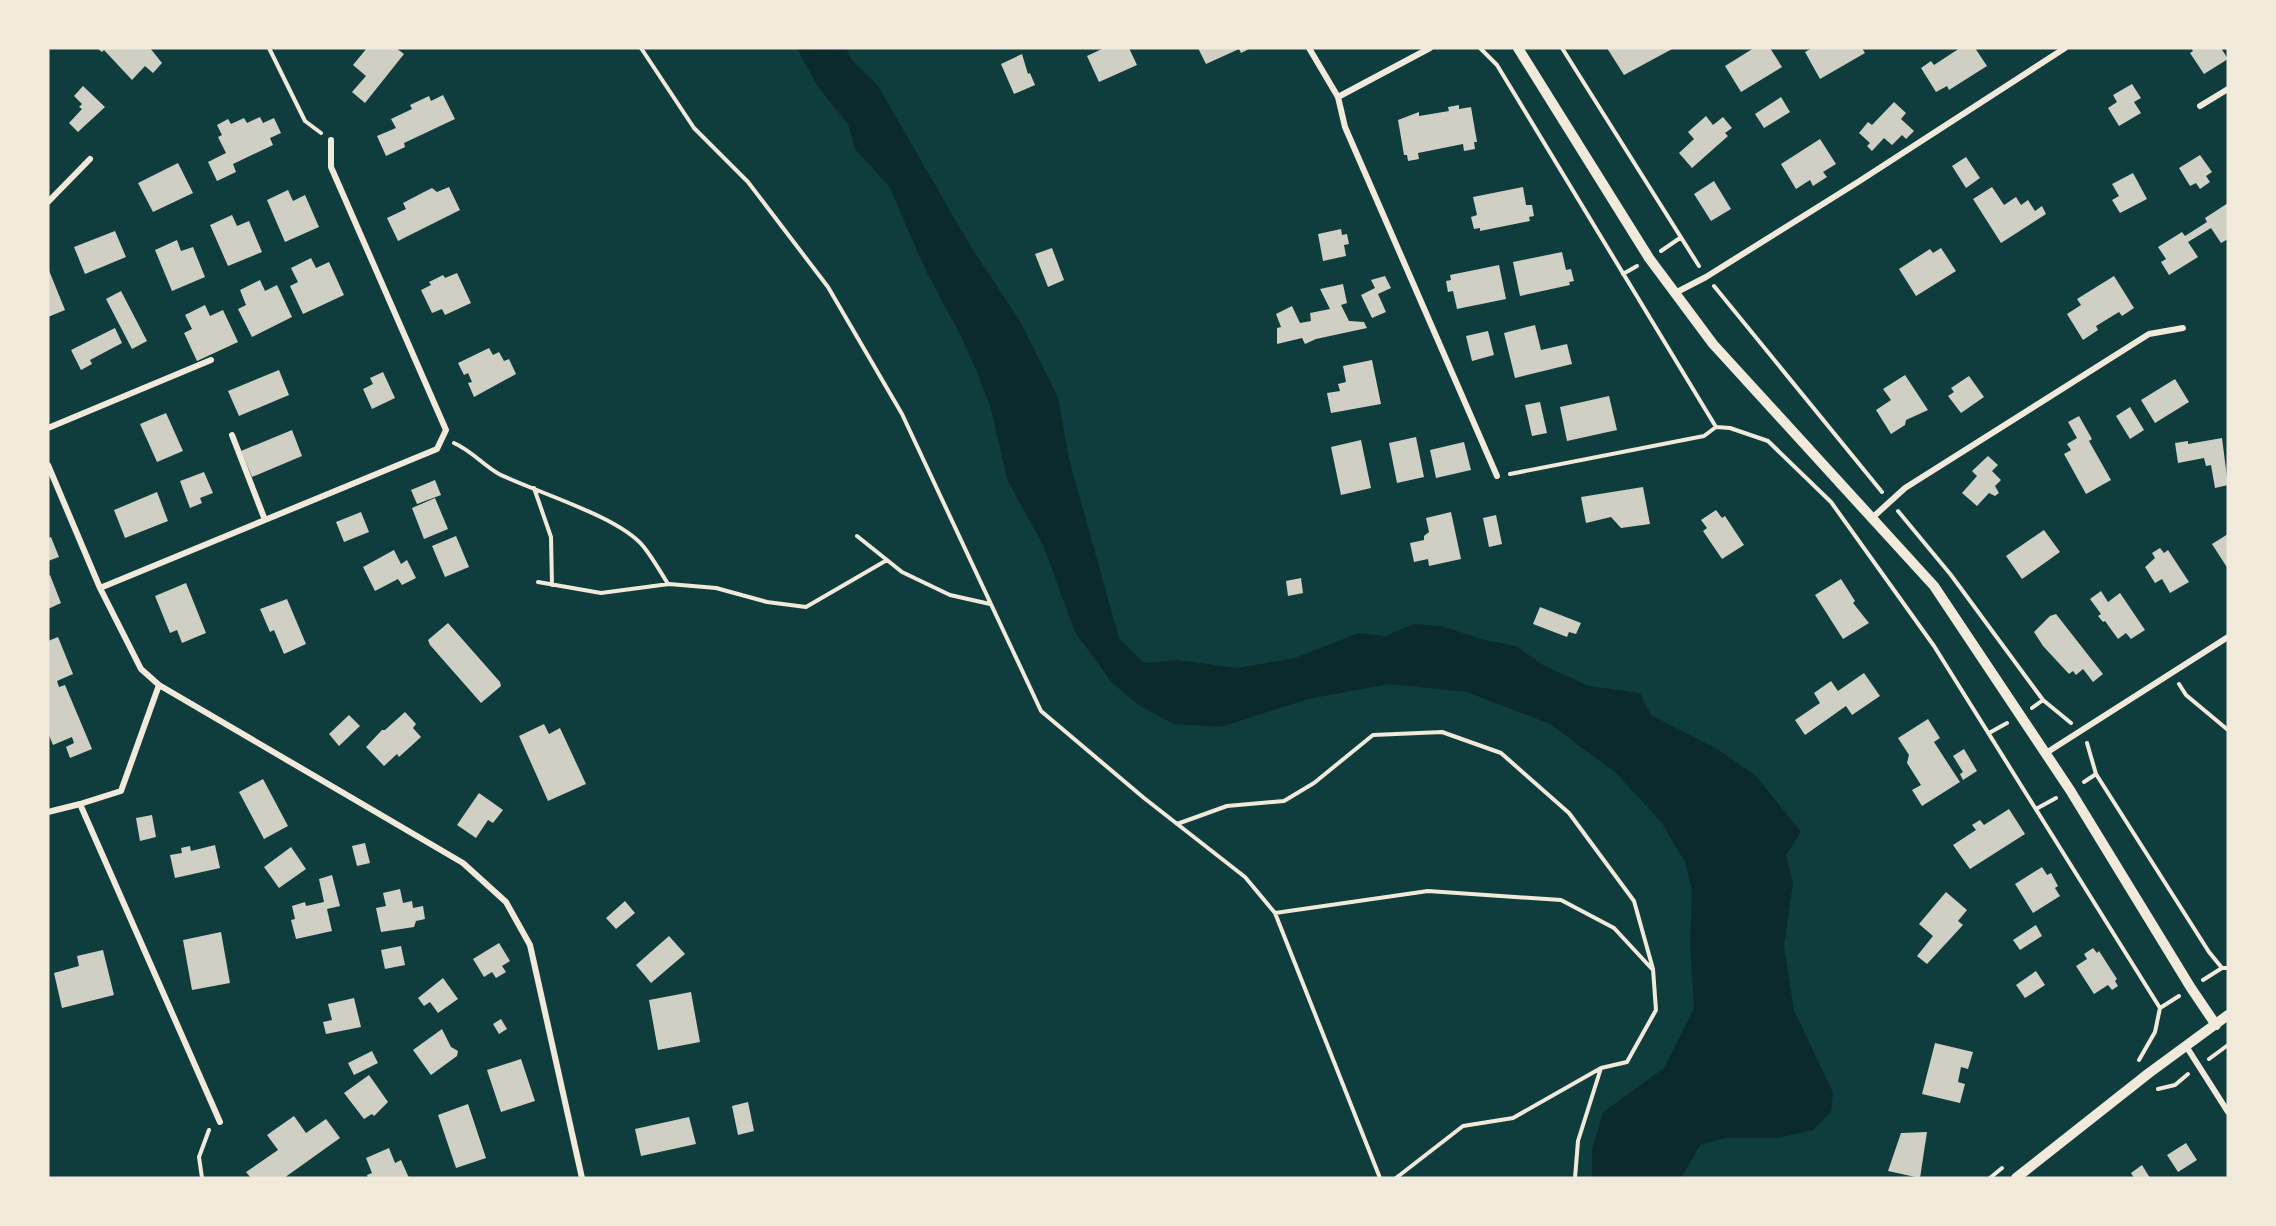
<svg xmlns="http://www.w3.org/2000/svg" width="2276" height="1226" viewBox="0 0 2276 1226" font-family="'IBM Plex Sans',sans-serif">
<rect width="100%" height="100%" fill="#0f3d3e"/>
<!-- water -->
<path fill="#0a2a2b" d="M797,48H846L851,59L878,86L971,247L1020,321L1058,397L1069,459L1119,638L1144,663L1177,660L1238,668L1295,658L1359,633L1385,636L1414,624L1441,626L1485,640L1516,646L1543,665L1589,686L1640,693L1651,715L1719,750L1756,776L1801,832L1786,855L1793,883L1784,946L1794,1010L1833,1093L1831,1112L1813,1130L1778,1138H1725L1700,1145L1681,1178H1592V1150L1603,1112L1664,1068L1694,1008L1690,944L1692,891L1685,862L1662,823L1615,772L1550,724L1467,692L1389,684L1308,699L1221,727L1174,724L1140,706L1112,683L1075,632L1043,545L1007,479L991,409L976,370L961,336L926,271L889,186L855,149L848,124L818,87Z"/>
<!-- building -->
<path fill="#cfcfc3" d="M97,48H150L162,63L153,73L145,66L132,80L104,50L102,52Z
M367,48H396L404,54L365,103L352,92L366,76L353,65Z
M1104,48H1129L1137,65L1099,82L1087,56Z
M1198,48H1251L1241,53L1239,49L1206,64Z
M1607,48H1674L1624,75Z
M1754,48H1770L1782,67L1741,92L1725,66Z
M1812,48H1862L1865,53L1820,79L1805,52Z
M1960,48H1975L1987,66L1949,90L1947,86L1936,92L1921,68L1931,61L1934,65Z
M2191,48H2221L2228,59L2204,74L2190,53L2193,51Z
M1022,54L1028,74L1030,73L1035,85L1014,94L1001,64Z
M2132,84L2141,98L2134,102L2141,113L2119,126L2108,108L2117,102L2113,95Z
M83,86L105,107L78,132L69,123L82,109L79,107L82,104L74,96Z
M443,95L455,119L404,143L405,147L386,156L377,136L396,128L391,119L412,109L410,105L429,96L431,101Z
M1781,97L1790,112L1764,128L1755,114Z
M1894,102L1906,113L1901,119L1914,131L1906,139L1902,135L1892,145L1884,138L1872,151L1867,146L1870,143L1859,133L1868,122L1872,125Z
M1459,105V109L1471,107L1477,142H1474L1475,149L1464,151L1463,144L1418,153L1419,159L1408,161L1407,155H1404L1398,120L1419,112V116L1449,111L1448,107Z
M1706,116L1713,125L1723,117L1732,128L1725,133L1728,136L1692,168L1679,153L1694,139L1688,132Z
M260,117L263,123L274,118L281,133L270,138L273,145L233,164L236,172L217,181L208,162L226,153L218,137L222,135L217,125L228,119L231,124L244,118L247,123Z
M1820,139L1836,164L1823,172L1827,177L1813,186L1810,180L1796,189L1781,164Z
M2200,155L2212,172L2206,176L2210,182L2200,189L2196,183L2190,186L2179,168Z
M1966,157L1980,178L1966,188L1952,166Z
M178,163L193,193L153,212L138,183Z
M2133,173L2147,199L2120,213L2112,200L2119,196L2112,184Z
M1714,181L1731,209L1711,221L1694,194Z
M449,187L460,210L398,241L387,218L406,209L403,203L424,192L432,188L437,192Z
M1523,187L1526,205H1532L1534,216L1529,217L1530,221L1480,231V228L1474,229L1471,217L1477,215L1473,197Z
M1992,187L2004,205L2016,197L2021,205L2028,200L2035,211L2042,206L2046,214L2001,243L1973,199Z
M288,190L293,201L305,195L319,227L285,242L267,200Z
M2228,203V239L2221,243L2211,228L2188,242L2198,257L2169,275L2161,262L2166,259L2158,247L2182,232L2185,236L2207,222L2205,218Z
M232,215L237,226L249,221L262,252L228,266L210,225Z
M1341,229L1342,235L1347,234L1349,244L1344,245L1346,256L1323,261L1318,234Z
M115,231L126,257L85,274L74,247Z
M177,240L181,251L193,247L205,277L172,291L155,250Z
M1052,248L1064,280L1048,287L1035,254Z
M1941,248L1956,271L1916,296L1899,269L1930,249L1933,253Z
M1562,252L1566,270L1571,269L1574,281L1569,282L1570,285L1520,296L1513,262Z
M311,258L316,268L329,262L344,295L303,314L290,286L298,282L291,268Z
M1499,265L1506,299L1457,309L1453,291L1448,292L1446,281L1451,280L1450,275Z
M48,268L65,310L48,317Z
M457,273L471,303L445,315L442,309L432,313L421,290L431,285L429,282L443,275L445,278Z
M1385,276L1391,288L1378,294L1386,312L1372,318L1361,295L1375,288L1371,280Z
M2114,276L2134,308L2122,316L2119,312L2096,326L2098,330L2083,340L2067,314L2081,305L2077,299Z
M260,280L265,291L277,285L292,317L252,337L238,309L246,305L240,290Z
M1343,284L1347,303L1341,305L1349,321L1364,322L1367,328L1316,339L1305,344L1302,338L1277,344V328L1281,327L1276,314L1292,306L1300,323L1311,321L1310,313L1330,309L1320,289Z
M121,291L147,341L132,349L106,299Z
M205,305L210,316L223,310L238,342L197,361L184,333L192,329L185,315Z
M1535,325L1541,350L1567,344L1572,364L1515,378L1504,333Z
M115,328L122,343L90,360L92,364L81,370L71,350Z
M1488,331L1494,355L1472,361L1466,336Z
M489,348L493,355L499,352L504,361L509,359L516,374L474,397L468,383L472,382L468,373L464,375L458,363Z
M1372,360L1381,404L1331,413L1327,393L1340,391L1338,384L1346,382L1343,366Z
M279,370L289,395L239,416L228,391Z
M383,372L395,398L372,409L363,389L373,384L370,378Z
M1905,375L1928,410L1906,420L1905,425L1891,434L1876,410L1891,400L1883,389Z
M1969,376L1984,397L1961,413L1948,396L1954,392L1951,388Z
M2175,379L2189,402L2155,423L2141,400Z
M1609,396L1617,430L1567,441L1560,407Z
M1540,402L1547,433L1532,436L1525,405Z
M2130,407L2144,430L2130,439L2116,416Z
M166,413L183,451L157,462L140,424Z
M2079,416L2092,439L2089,441L2111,480L2086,494L2064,454L2071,450L2067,444L2077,438L2068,422Z
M292,430L302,456L252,477L241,451Z
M1416,437L1424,477L1397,483L1389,443Z
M2222,438L2228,485L2215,488L2211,465L2206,466L2204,458L2178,463L2175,443L2188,441V444Z
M1361,440L1371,488L1341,495L1331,447Z
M1464,442L1471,470L1436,478L1430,450Z
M1988,456L1998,465L1992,471L2001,480L1995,486L1999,493L1995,496L1989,493L1977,506L1962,493L1977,476L1972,471Z
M204,472L213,493L200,498L202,503L190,508L180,481Z
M435,480L441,495L417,504L411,490Z
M1643,487L1650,524L1621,528L1611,517L1586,523L1581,497Z
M157,492L168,521L125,538L114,510Z
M435,498L448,529L424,539L412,508Z
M1716,510L1722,518L1725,516L1744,545L1722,559L1703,531L1707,528L1701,520Z
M361,512L369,532L344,542L336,522Z
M1451,512L1461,559L1429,566L1428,559L1414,562L1410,543L1424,540V536L1429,532L1426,518Z
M1496,515L1502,544L1489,547L1483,518Z
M2044,530L2060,552L2022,579L2006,556Z
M2228,534V569L2212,544Z
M456,536L469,567L445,577L432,546Z
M51,537L59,557L48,561V538Z
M2160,548L2164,553L2168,550L2189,582L2170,593L2162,579L2155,583L2145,567L2155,558L2152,553Z
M394,550L401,564L407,560L416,578L402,585L398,579L375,591L363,567Z
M50,575L61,603L48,609V576Z
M1301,578L1303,593L1288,596L1286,581Z
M1841,579L1855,601L1853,603L1869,623L1843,639L1815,595Z
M186,583L206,633L182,643L177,630L170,633L155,596Z
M2101,591L2108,602L2120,593L2145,630L2131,639L2126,633L2118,639L2105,621L2103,622L2098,616L2101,614L2090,599Z
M287,599L306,644L284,654L274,630L270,632L260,609Z
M1540,607L1581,623L1576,634L1569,632L1567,637L1533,624Z
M2056,614L2103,674L2093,682L2083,669L2076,675L2073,671L2069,674L2043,646L2034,632L2050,616Z
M448,623L500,682L501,686L481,703L430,645L428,640Z
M58,637L73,674L57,681L59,687L65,685L92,749L70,758L66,747L74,743L72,737L53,745L48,733V641Z
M1864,673L1880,696L1852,715L1846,706L1805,735L1795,720L1820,703L1814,693L1831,681L1838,691Z
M405,712L416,724L413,728L421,737L399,757L397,754L384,766L366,747L382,730H385Z
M349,715L360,726L339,746L329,734Z
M1928,719L1940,738L1934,742L1960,782L1922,806L1912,790L1921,785L1907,763L1909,755L1898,738Z
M544,724L549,734L560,728L586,784L548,801L519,736Z
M1964,749L1977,771L1963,780L1960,774L1963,772L1953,756Z
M263,779L288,826L264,839L239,792Z
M479,793L503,810L493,823L488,820L476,838L457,825Z
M2009,809L2025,834L1970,869L1953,845L1976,830L1972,825L1980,820L1984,825Z
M152,815L156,837L140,841L136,818Z
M365,843L370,863L357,866L352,846Z
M215,845L220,868L175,878L170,855L182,853L181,848L190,846L191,851Z
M291,847L306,869L279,888L264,867Z
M2042,867L2047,875L2051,873L2058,886L2055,888L2060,896L2033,913L2015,884Z
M332,875L340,906L327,909L332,931L296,939L291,920L295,919L292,906L305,902L306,906L324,902L319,879Z
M400,889L403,903L412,901L413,908L423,906L425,919L416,921L414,927L381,932L376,908L386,906L383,893Z
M1946,892L1967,910L1958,921L1963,925L1927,964L1917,956L1933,936L1919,924Z
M625,901L635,913L616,929L606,918Z
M2036,925L2042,936L2020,950L2013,940Z
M221,932L230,983L192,990L183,940Z
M669,936L685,954L651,983L636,965Z
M499,943L510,961L502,966L506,972L496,978L492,972L484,977L473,959Z
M401,946L405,965L385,969L381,950Z
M2093,948L2097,953L2099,951L2117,979L2115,981L2118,986L2112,990L2108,985L2094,994L2076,966L2087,959L2084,954Z
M103,950L114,995L62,1008L54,973L79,966L77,956Z
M2036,971L2045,985L2025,998L2016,985Z
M443,978L458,999L438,1013L430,1002L424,1006L418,998Z
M691,992L700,1042L658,1050L649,1000Z
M354,998L361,1027L326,1034L323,1022L332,1020L328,1004Z
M501,1019L507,1029L499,1034L493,1024Z
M442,1029L451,1047L458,1051L457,1056L431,1075L413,1050Z
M1935,1043L1973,1052L1968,1069L1961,1067L1958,1082L1965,1084L1960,1103L1922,1094Z
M372,1051L378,1063L354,1075L348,1063Z
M521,1059L535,1101L501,1112L487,1070Z
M369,1075L388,1102L374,1116L372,1114L364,1119L344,1093Z
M748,1102L754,1131L738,1135L732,1106Z
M468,1104L486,1158L456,1168L438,1115Z
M294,1116L306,1133L326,1119L340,1138L284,1178H251L246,1172L278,1150L267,1135Z
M689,1117L696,1144L641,1156L635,1129Z
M1927,1132L1920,1178L1888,1171L1901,1133Z
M2186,1143L2197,1160L2178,1172L2167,1155Z
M389,1148L395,1163L401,1160L409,1178H368L367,1175L372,1173L366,1158Z
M2142,1165L2150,1178H2134L2131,1173Z"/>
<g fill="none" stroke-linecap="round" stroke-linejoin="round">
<!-- path -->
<path stroke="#f1e9da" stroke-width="4" d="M269,48L305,121L321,133
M641,48L694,128L748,182L828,287L902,414L1041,711L1144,798L1245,877L1275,913L1380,1178
M1480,48L1497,65L1716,427L1730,428L1768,441L1831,502L1934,646L2160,1008L2155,1032L2139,1060
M1562,48L1699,266
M1661,251L1680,238
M1623,274L1637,266
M1714,286L1882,492
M454,443C472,451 483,465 499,474C535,492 618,516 643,546C652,557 660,571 668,584
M1510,474L1704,436L1716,427
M534,488L551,537L552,585
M1898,511L1951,575L2043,700L2071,723
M857,536L902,572L950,595L990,604
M538,582L601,593L669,584L716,588L767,602L806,607L887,560
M2179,684L2186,695L2228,730
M2032,708L2043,700
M1989,733L2007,723
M2087,743L2096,774L2209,952L2222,968H2228
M2084,782L2096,774
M2036,809L2056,798
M1177,824L1227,806L1284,801L1314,783L1373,735L1442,732L1501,753L1569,813L1634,901L1653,969L1656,1010L1627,1062L1601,1068L1513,1118L1463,1126L1396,1178
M1275,913L1428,891L1561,900L1614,928L1652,969
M2203,980L2222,968
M2160,1008L2179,996
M2209,1059L2228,1045
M2158,1089L2175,1085L2188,1074
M202,1178L199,1157L209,1130
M1575,1178L1578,1141L1601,1068
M1990,1178L2002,1168"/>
<!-- minor -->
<path stroke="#f1e9da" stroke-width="6" d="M1309,48L1338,97L1430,48
M1338,97L1345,127L1497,476
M2200,106L2228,89
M48,202L90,159
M1675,293L1706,277L1858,182L2065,48
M48,428L211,360
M232,435L265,520
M48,465L100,588L141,669L159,685L121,791L80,804L220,1122
M1872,518L1905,488L2149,334L2183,328
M100,588L437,449L446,430L331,167V140
M159,685L463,863L506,902L530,945L582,1178
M2046,753L2228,637
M48,812L80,804
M2186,1046L2228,1112"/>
<!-- tertiary -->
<path stroke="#f1e9da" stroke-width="10" d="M1518,48L1649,258L1713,344L1934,586L2070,790L2191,988L2216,1025
M2016,1178L2149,1073L2228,1015"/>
</g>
<!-- border -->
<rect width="2276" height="1226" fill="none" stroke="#f1e9da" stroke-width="99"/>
</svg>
